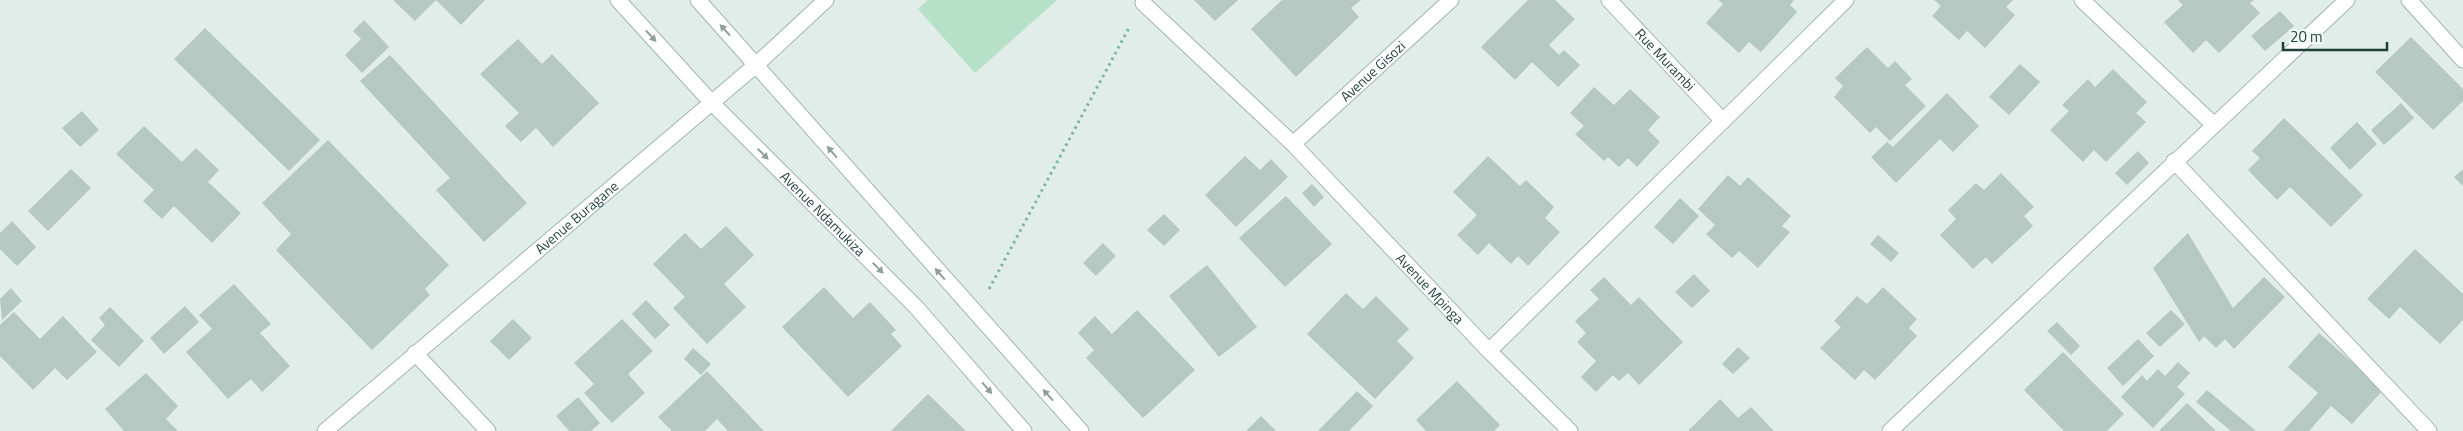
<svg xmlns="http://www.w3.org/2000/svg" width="2463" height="431" viewBox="0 0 2463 431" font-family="'Titillium Web',sans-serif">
<rect width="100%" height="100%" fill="#e0ede8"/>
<!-- green -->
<path fill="#b6e0c7" d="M928,0H1057L975,73L918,9Z"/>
<!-- building -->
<path fill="#b5c8c2" d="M393,0H485L461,25L436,0L415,21Z
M1194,0H1238L1215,21Z
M1282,0H1361L1351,8L1359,17L1296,77L1251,29Z
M1528,0H1555L1575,19L1549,45L1559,55L1564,50L1580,65L1558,87L1532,62L1515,80L1481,47Z
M1718,0H1794L1790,5L1797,12L1761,52L1749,42L1739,53L1706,23L1723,4Z
M1934,0H2013L2006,7L2015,15L1985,48L1967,31L1959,40L1932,16L1941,6Z
M2178,0H2254L2250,3L2260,13L2219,53L2206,40L2193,53L2164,22L2183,5Z
M2280,11L2294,26L2265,51L2251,36Z
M364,20L389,47L362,73L345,55L361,39L353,31Z
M205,28L320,140L289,171L174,59Z
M2411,37L2463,89V101L2433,130L2375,72Z
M518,39L542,64L552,54L599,103L553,147L536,128L521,142L505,126L519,113L480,74Z
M1867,47L1888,68L1895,61L1912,79L1905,85L1926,106L1890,141L1876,127L1870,133L1834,97L1843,86L1835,78Z
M390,55L527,203L484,242L436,190L450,178L360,81Z
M2020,64L2040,82L2009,115L1989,97Z
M2113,69L2147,102L2136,113L2146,122L2106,162L2094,150L2083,162L2050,130L2069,111L2062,105L2088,79L2095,87Z
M1594,87L1614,105L1630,89L1660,117L1648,130L1660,142L1637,167L1628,158L1619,167L1608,157L1604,161L1575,134L1584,126L1570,113Z
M1947,93L1979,126L1953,152L1940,139L1896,183L1871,157L1887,142L1893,147Z
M2401,103L2414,118L2384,145L2371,130Z
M82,111L99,130L80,147L62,128Z
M2284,118L2363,195L2331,227L2290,187L2277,200L2248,170L2260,158L2252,151Z
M2357,122L2377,144L2350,170L2330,148Z
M144,126L182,162L196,148L219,170L208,182L241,213L212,243L174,206L162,219L143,201L154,190L116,154Z
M328,140L449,265L425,289L430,295L372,350L276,250L291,234L262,203Z
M2138,151L2149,163L2127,185L2115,173Z
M1245,156L1260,170L1271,159L1288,177L1236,227L1205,195Z
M1488,156L1520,186L1526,180L1554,207L1545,218L1560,232L1528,266L1518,256L1511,264L1489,243L1478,255L1457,235L1477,215L1453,192Z
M71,169L91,188L48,231L28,211Z
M2463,169V186L2454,177Z
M2001,173L2034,207L2024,216L2033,226L1992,264L1986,257L1973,269L1940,235L1956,219L1948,210L1976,183L1984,190Z
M1728,175L1740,186L1748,177L1791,216L1782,226L1790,232L1758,268L1739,251L1732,258L1706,234L1715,225L1698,209Z
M1312,184L1324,197L1314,207L1302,193Z
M1286,196L1332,244L1285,287L1239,238Z
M1680,198L1699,216L1673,244L1654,227Z
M1164,214L1180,230L1164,246L1147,230Z
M12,221L36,247L17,266L0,249V233Z
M726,226L754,255L724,284L746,307L707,344L673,308L685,297L653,264L685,233L701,249Z
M2188,233L2233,308L2264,277L2285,297L2234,349L2225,339L2216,348L2204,336L2199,342L2153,268Z
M1878,235L1899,253L1891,262L1870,244Z
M1103,243L1116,256L1096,276L1083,263Z
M2415,249L2463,294V320L2440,344L2400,307L2389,319L2367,299Z
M1207,265L1257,327L1219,357L1169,296Z
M1694,274L1710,291L1692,308L1675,292Z
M1604,277L1631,305L1639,297L1683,342L1639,385L1628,373L1619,381L1613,375L1596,392L1581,377L1596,361L1577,342L1586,333L1575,321L1599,299L1590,290Z
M234,284L271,324L260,333L290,366L262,392L251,379L228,399L186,352L212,329L199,315Z
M824,287L853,318L870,302L896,330L891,334L902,346L848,397L782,327Z
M1883,287L1917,319L1909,328L1917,336L1875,380L1864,370L1855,380L1820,348L1841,327L1834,321L1857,296L1867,304Z
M11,288L22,301L2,320L0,299Z
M1346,293L1363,309L1376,296L1409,329L1397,341L1414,358L1375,399L1307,334Z
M646,300L670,325L655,339L632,314Z
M185,306L199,322L164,354L150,338Z
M110,307L144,341L119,367L91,340L105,325L99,318Z
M1137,310L1195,370L1143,418L1086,358L1094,350L1078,333L1095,316L1112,334Z
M2171,310L2185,324L2160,347L2146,333Z
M14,312L40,339L63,316L97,352L67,380L55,368L33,390L0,356V325Z
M513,319L532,338L509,360L490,341Z
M622,319L653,351L628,374L645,393L612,423L584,393L594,384L574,363Z
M2057,322L2080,346L2071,355L2047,331Z
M2319,333L2383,390L2352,424L2331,406L2309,431H2283L2318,393L2288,367Z
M2138,339L2154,356L2123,386L2107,368Z
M1738,347L1750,358L1733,374L1722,364Z
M693,348L711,364L701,375L684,359Z
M2063,352L2124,414L2107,431H2064L2024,390Z
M2178,362L2190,373L2177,387L2185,394L2153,428L2121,397L2142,375L2147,381L2158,369L2165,376Z
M707,371L764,431H728L717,419L705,431H672L658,417Z
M146,373L178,406L166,419L178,431H124L105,409Z
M1457,381L1500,425L1494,431H1426L1416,420Z
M2207,390L2256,431H2231L2196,402Z
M1357,391L1373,406L1349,431H1318Z
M928,394L966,431H891Z
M578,397L600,423L591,431H569L556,416Z
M1720,399L1738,418L1751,407L1774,431H1688Z
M2187,403L2216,431H2159Z
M1261,416L1276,431H1246Z"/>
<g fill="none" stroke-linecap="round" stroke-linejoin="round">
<defs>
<g id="minor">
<path id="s1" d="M618,0L711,102L916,307L1024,431"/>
<path d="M698,0L1081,431"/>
<path id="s2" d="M1609,0L1723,121"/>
<path d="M2082,0L2213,124"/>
<path d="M2409,0L2463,60"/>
<path id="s3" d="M1143,3L1293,144L1489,351L1570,431"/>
<path id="s4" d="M1293,144L1451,0"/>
<path d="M2174,161L2429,431"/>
<path d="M1489,351L1846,0"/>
<path d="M415,353L488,431"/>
<path id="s5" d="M325,431L756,65L826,0"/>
<path d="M1890,431L2347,0"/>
</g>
</defs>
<!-- minor casing -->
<use href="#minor" stroke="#a2b5b0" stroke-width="17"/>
<!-- path -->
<path stroke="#7db4a9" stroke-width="3" stroke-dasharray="2.5 4" stroke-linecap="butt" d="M989,289L1130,26"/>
<!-- minor -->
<use href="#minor" stroke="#fff" stroke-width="15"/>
</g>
<!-- one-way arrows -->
<defs><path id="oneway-solid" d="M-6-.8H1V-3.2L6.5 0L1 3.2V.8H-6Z" transform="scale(1.25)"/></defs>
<g fill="#8f9f9c">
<use href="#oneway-solid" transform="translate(725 30) rotate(-132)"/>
<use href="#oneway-solid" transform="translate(651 36) rotate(47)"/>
<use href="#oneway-solid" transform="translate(832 152) rotate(-131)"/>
<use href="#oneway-solid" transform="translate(763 154) rotate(45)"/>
<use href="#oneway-solid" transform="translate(878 268) rotate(45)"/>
<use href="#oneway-solid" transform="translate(940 274) rotate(-131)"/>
<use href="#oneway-solid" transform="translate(987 388) rotate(49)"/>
<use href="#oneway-solid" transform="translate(1048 395) rotate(-132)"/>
</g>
<g text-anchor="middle" stroke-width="4" stroke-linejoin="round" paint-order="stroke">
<!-- street labels -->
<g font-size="14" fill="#1f3f3a" stroke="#f1f9f6">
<text dy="5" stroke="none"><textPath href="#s2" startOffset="82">Rue Murambi</textPath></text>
<text dy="5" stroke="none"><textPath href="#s4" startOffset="108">Avenue Gisozi</textPath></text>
<text dy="5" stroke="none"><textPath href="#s1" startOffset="296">Avenue Ndamukiza</textPath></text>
<text dy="5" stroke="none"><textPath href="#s5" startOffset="330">Avenue Buragane</textPath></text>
<text dy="5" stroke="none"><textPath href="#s3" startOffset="405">Avenue Mpinga</textPath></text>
</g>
</g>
<!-- scale -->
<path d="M2283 42v8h104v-8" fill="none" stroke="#1f3f3a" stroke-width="2.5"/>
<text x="2290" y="42" font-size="15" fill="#1f3f3a" stroke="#f1f9f6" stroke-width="4" paint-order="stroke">20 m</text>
</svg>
